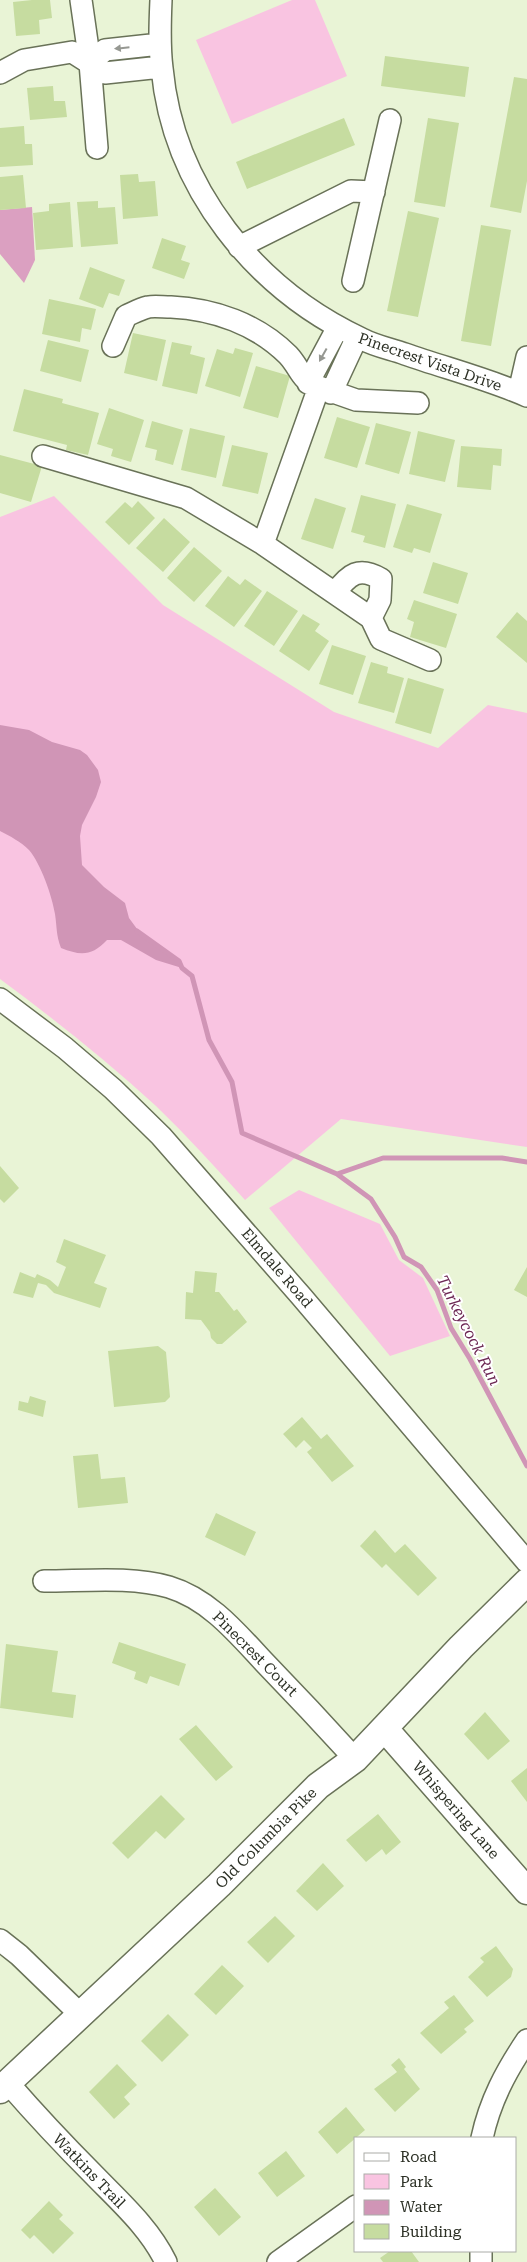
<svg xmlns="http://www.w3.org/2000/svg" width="527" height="2262" viewBox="0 0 527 2262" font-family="'Roboto Serif',serif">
<rect width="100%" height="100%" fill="#e9f4d6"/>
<!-- green -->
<path fill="#f9c4e1" d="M292,0H315L347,76L232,124L196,40Z
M54,496L163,605L334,712L438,748L488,705L527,713V1147L341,1119L245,1200C216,1168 187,1136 156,1106C107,1061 54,1019 0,979V517Z
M299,1190L380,1224L399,1260L423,1278L450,1336L390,1356L269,1208Z"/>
<!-- forest -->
<path fill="#dba0c1" d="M32,207L35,260L24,283L0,254V210Z"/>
<!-- water -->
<path fill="#d095b6" d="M0,725L29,730L52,742L80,750L87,755L98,770L101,782L96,797L82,825L80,836L82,865L104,887L125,903L129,918L140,933L179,961L182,968L156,960L121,940H107C92,956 81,956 61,948C56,935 57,927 55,914C52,896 41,864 29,850C21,842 10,836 0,831Z"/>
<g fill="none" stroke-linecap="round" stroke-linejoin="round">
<!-- stream -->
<path stroke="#d095b6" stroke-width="5" d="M137,931L179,961L182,968L192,976L209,1040L232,1082L242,1133L337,1174L371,1199L395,1237L404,1257L421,1267L437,1290L451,1328L470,1359L527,1466
M337,1174L383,1158H502L527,1162"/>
</g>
<!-- building -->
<path fill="#c6dca0" d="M32,0H50L52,18L39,20L40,34L16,36L13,2Z
M385,56L469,67L465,97L381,86Z
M514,77L527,79V181L521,213L490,207Z
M53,86L54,101H65L67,117L30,120L27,88Z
M344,118L355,145L247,189L236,162Z
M428,118L459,123L445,207L414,202Z
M24,126L25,144H32L33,165L0,167V128Z
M138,174L139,182L155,181L158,216L123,219L120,175Z
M23,175L26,208L0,210V177Z
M98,201V208L115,207L118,244L81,247L77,202Z
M70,202L73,247L36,250L33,213L49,211V204Z
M408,211L439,218L418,317L387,311Z
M481,225L511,230L491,346L461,341Z
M162,238L186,246L181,260L190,263L184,279L152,268Z
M90,267L125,280L119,296L109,293L103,308L79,299Z
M49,299L96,309L91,330L82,328L80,342L42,334Z
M133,333L166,340L157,381L124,373Z
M48,340L89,350L81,382L40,371Z
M172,342L192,346L190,354L205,358L197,394L162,386Z
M235,348L253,353L240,397L205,386L217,349L233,354Z
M256,366L290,376L278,418L243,408Z
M24,389L63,399L62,403L99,413L88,455L66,450L67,445L13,431Z
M109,408L144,420L131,462L111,456L113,449L97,444Z
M337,417L370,427L357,468L324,458Z
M152,421L183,430L173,465L155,460L157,450L145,447Z
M376,423L411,432L399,474L365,464Z
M190,428L225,436L216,478L181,470Z
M418,431L455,440L445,482L409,474Z
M232,445L268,453L258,494L222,486Z
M461,446L502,449L501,466L493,465L491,490L457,487Z
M0,455L42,466L31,502L0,493Z
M361,495L396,504L385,548L363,542L365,536L351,532Z
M315,498L346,508L333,549L301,539Z
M138,501L155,518L129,545L105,522L125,502L132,508Z
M407,504L442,514L430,553L414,548L412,553L393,547Z
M164,518L190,542L163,572L136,548Z
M194,547L222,571L194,602L167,578Z
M433,562L468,573L458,604L423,593Z
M228,576L240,585L245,579L262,591L234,627L205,606Z
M267,591L298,611L274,646L244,626Z
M414,600L457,614L446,648L410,637L414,622L407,619Z
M517,612L527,621V663L496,637Z
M303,614L320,624L315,631L329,641L309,671L279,651Z
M332,645L366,656L353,695L319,684Z
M371,662L388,667L387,673L404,678L394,713L358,703Z
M408,678L444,689L431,734L395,723Z
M0,1166L19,1188L4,1203L0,1199Z
M64,1239L106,1255L94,1283L107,1288L100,1308L54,1293L46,1285L38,1283L33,1298L13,1293L20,1272L35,1278L37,1274L50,1280L58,1287L66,1267L56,1262Z
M527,1267V1297L514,1290Z
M195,1271L217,1273L215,1292H219L234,1311L237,1309L247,1322L222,1344H217L211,1338L210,1332L201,1320L185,1319L186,1292L193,1293Z
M158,1346L166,1352L170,1397L165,1402L114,1407L108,1351Z
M30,1396L46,1401L43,1417L18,1410L19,1401L28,1403Z
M302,1417L321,1439L327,1434L354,1466L332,1482L307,1452L312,1448L304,1440L296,1448L283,1434Z
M98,1454L101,1479L125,1477L128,1503L78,1508L73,1456Z
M216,1513L256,1532L245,1556L205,1537Z
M375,1530L395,1553L405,1544L437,1578L418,1596L386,1564L382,1568L360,1546Z
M119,1642L186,1664L179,1686L150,1676L147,1684L134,1679L136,1672L112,1663Z
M6,1644L58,1651L52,1692L76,1695L73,1718L0,1708Z
M485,1712L510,1741L488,1760L464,1734Z
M196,1725L233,1767L216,1781L179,1739Z
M527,1768V1802L511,1781Z
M161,1795L185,1819L165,1839L156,1831L128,1859L112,1843Z
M378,1814L401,1842L386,1855L382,1849L366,1862L346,1840Z
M323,1863L344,1886L317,1911L296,1891Z
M275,1916L295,1936L268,1963L247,1942Z
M496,1946L513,1969L511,1977L487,1997L468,1977L484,1962L480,1958Z
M222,1965L244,1986L216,2015L194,1994Z
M454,1995L474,2021L464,2029L467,2032L441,2054L420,2033L449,2008L444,2002Z
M168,2014L189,2035L162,2062L141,2041Z
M399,2058L406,2067L404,2069L420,2089L395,2112L374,2089L397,2072L391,2065Z
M117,2064L137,2085L124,2097L130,2104L114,2119L89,2092Z
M346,2107L365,2130L337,2154L318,2132Z
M286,2151L305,2176L277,2197L258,2173Z
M215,2188L241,2217L219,2236L194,2207Z
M49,2201L63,2215L59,2219L74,2233L53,2254L34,2235L30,2239L21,2230Z
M390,2251H411L419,2262H383L380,2258Z"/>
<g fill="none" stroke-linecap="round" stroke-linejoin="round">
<defs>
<path id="minor" d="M81,0L90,63L97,148
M161,0C160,23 159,45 162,68C173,188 255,289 362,339C375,346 391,349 405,354C445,368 488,379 527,396
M90,63L105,50L160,44
M0,73L24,60L72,52L105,73L161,67
M239,247L351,191L374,192
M353,281L390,120
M113,346L126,316C133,313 140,309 148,307C154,306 163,307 171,307C214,309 257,324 288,355C301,369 300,380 319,387L263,544
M308,383L338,327
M319,387L356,400L418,403
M519,392L527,357
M331,393L357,337
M43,456L186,498L263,544L371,618L381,639L430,660
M335,593C349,574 359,566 381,579L380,600L371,618
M0,999L65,1048L113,1089L161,1136L301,1296L527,1562
M44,1581C84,1581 132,1576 169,1587C209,1599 237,1633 264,1662C295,1694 325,1726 355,1759
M0,1940L19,1955L80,2014
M8,2083C35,2114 63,2144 92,2173C119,2201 149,2227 166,2262
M482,2138C490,2101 506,2071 527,2040
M481,2251V2262
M278,2262L356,2206"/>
<path id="tertiary" d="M385,1729L527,1891
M0,2090L219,1885L318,1786L355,1759L461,1647L527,1582"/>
</defs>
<!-- minor casing -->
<use href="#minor" stroke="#697258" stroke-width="24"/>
<!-- tertiary casing -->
<use href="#tertiary" stroke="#697258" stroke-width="29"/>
<!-- minor -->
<use href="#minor" stroke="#fff" stroke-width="21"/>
<!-- tertiary -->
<use href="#tertiary" stroke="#fff" stroke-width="26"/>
</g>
<!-- one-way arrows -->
<defs><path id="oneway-solid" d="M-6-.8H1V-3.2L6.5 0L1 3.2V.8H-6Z" transform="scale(1.25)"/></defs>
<g fill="#969892">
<use href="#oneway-solid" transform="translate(122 48) rotate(174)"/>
<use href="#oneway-solid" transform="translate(323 355) rotate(119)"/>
</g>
<g text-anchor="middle" stroke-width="4" stroke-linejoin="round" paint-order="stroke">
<!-- street labels -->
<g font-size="15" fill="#2c3025" stroke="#fff">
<text transform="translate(430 362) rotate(19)" y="5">Pinecrest Vista Drive</text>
<text transform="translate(277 1268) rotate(49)" y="5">Elmdale Road</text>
<text transform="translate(255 1654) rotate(45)" y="5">Pinecrest Court</text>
<text transform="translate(456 1810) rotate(49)" y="5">Whispering Lane</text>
<text transform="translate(266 1838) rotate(-45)" y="5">Old Columbia Pike</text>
<text transform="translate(89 2171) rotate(46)" y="5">Watkins Trail</text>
</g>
<!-- water labels -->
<g font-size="16" font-style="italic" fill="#6d2854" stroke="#fff">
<text transform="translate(469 1330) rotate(63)" y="6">Turkeycock Run</text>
</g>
</g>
<!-- legend -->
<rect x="354" y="2137" width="162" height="115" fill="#ffffff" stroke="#abaca8"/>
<rect x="364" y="2153" width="25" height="8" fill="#ffffff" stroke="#abaca8"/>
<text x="400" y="2162" font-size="15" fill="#2c3025">Road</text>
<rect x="364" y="2174" width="25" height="15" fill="#f9c4e1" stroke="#abaca8"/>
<text x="400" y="2187" font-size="15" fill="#2c3025">Park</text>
<rect x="364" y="2200" width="25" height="15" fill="#d095b6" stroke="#abaca8"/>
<text x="400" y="2212" font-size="15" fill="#2c3025">Water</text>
<rect x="364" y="2224" width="25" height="15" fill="#c6dca0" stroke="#abaca8"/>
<text x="400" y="2237" font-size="15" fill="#2c3025">Building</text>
</svg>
